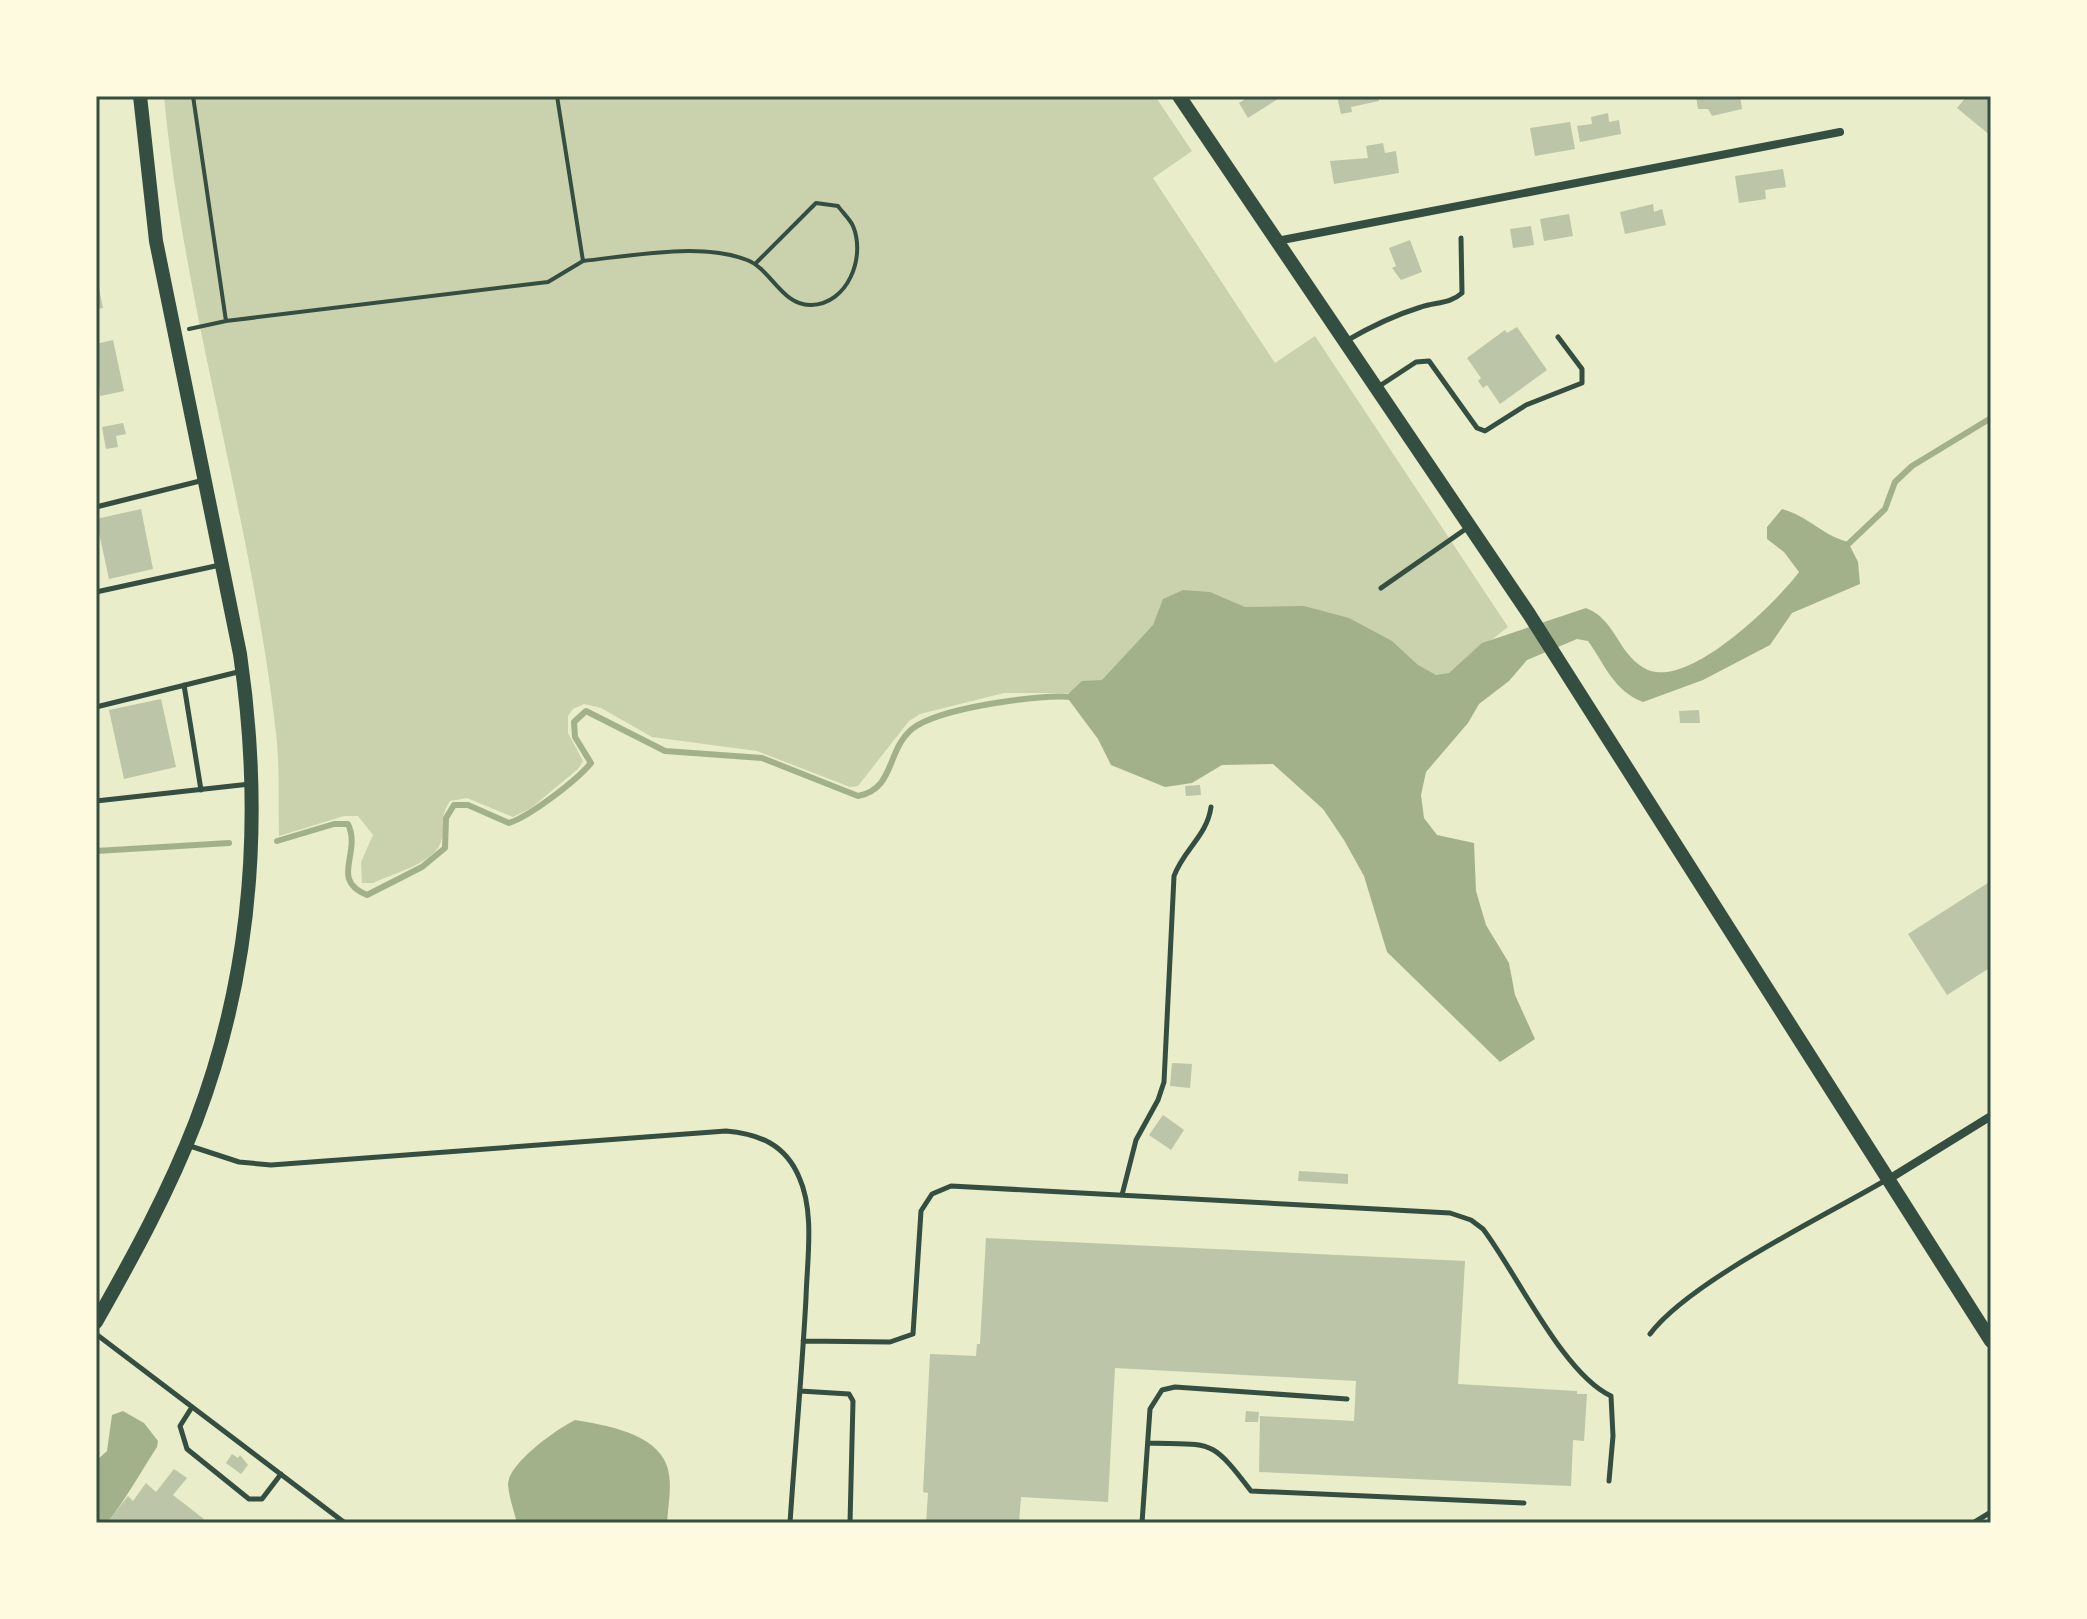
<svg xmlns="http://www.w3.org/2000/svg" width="2087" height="1619" viewBox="0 0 2087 1619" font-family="'Noto Sans',sans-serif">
<rect width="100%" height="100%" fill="#e9edc9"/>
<!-- green -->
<path fill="#cad2ad" d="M164,96H1155L1192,151L1153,178L1275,363L1315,336L1508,627L1380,727L1078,693H1004L920,714L909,721L858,786L850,787L757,751L652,737L601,708L584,704L573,709L568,716V733L583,761L578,769L531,808L513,817L467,798L450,801C437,821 447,828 440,844C432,864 391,874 373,883H362L361,862L373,835L358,816H344L279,836C278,802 280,767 276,733C252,519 184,311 164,96Z"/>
<!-- water -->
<path fill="#a3b18a" d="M1782,509C1808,516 1822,535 1848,542L1858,562L1860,584L1792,613L1770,645L1703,680L1643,702C1614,691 1605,665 1588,641L1577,639L1527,660L1509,681L1479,704L1468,723L1426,772L1421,795L1424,818L1437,835L1474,843L1476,891L1486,925L1509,963L1515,995L1535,1039L1500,1062L1387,952L1364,876L1344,840L1323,809L1273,764L1222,765L1192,783L1165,787L1111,765L1098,739L1066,696L1082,681L1102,680L1153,625L1163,599L1183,590L1210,592L1245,607L1304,606L1349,618L1392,641L1418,665L1436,675L1449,673L1482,643L1586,608C1616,620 1617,652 1644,668C1685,693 1776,603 1799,572L1784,552L1767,539V527Z
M123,1411L144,1423L158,1441L157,1447C140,1473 126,1499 107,1523H96V1461L107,1451L112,1415Z
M575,1420C605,1425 656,1433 667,1466C673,1484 668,1505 667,1523H517C514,1511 509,1497 508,1485C508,1463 557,1429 575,1420Z"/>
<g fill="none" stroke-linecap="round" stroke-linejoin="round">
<!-- stream -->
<path stroke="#a3b18a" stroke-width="6" d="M1843,549L1885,509L1895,482L1912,466L1991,418
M277,841L334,824H348C362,854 329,879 367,895L422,867L445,848L446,818L454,805H468L509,823C530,816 576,781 591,763L575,737L574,722L586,711L665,751L762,758L858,796C895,789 886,751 912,729C938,708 1039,694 1072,697
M96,851L229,843"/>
</g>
<!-- building -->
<path fill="#bcc5a7" d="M1241,96H1276L1278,99L1248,118L1239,103L1244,100Z
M1337,96H1378L1379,101L1351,107L1352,112L1341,114Z
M1696,96H1740L1742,109L1712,116L1708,109H1698Z
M1967,96H1984L1991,102V136L1957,108Z
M1608,113L1609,122L1619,120L1621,134L1580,142L1577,126L1592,124L1591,117Z
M1570,122L1575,149L1535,156L1530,128Z
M1383,143L1385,153L1396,151L1399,173L1334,184L1330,161L1368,158L1366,146Z
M1783,169L1786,187L1765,190L1766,199L1739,203L1735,176Z
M1653,204L1654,212L1662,209L1666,225L1625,234L1620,212Z
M1569,214L1573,236L1544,241L1540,219Z
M1531,226L1534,245L1513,248L1510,229Z
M1410,240L1422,272L1401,280L1392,268L1396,266L1389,248Z
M96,274L103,308L96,309Z
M1517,327L1547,370L1500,404L1487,385L1483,388L1478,381L1481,378L1467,358L1505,330L1507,333Z
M113,340L124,391L100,396L96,344Z
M123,423L126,434L116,436L118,447L106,449L102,427Z
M141,509L153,569L109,579L96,519Z
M161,699L176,767L124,779L109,710Z
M1699,710L1700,723H1680L1679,711Z
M1200,785L1201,795L1186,796L1185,786Z
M1991,881V967L1947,995L1908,934Z
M1172,1063L1192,1064L1190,1088L1170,1086Z
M1163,1115L1184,1130L1171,1150L1149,1135Z
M1299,1171L1348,1174V1184L1298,1181Z
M986,1238L1465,1261L1458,1384L1577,1391V1394H1587L1584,1441L1573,1440L1571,1486L1259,1472L1260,1416L1354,1421L1356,1381L1115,1368L1108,1502L1021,1497L1019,1523H926L928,1493L923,1492L930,1354L976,1356L977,1344H980Z
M1246,1411L1259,1412L1258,1422H1245Z
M232,1454L238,1458L240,1455L248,1465L241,1474L226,1463Z
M174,1469L187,1478L173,1495L204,1519L200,1523H107L128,1496L133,1501L146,1483L156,1492Z"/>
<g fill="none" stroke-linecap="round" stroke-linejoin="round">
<!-- path -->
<path stroke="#344e41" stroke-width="4" d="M193,96L226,321L548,282L583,261L557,96
M583,261C630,256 702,242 747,260C771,269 782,306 811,305C848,304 866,257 853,226C850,219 842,212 838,206L816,203L755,264
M189,329L226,321"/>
<!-- service -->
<path stroke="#344e41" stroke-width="5" d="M1346,341C1370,327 1395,315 1421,307C1436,302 1450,304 1462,293L1461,238
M1378,387L1416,362L1429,361L1477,428L1485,431L1526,405L1582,383V369L1558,337
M96,507L204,480
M1381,588L1470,526
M96,592L220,565
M184,685L201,790
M96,707L242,671
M96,801L250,784
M187,1145L239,1162L271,1165L726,1131C759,1134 785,1144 799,1177C815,1212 807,1260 806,1298C802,1373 795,1448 790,1523
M1122,1195L1136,1140L1158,1100L1164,1082L1174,876C1184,849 1207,836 1211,807
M96,1334L345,1523
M1650,1334C1690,1281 1825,1216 1886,1180
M803,1341L890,1342L913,1334L921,1211L932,1194L951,1186L1450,1213L1471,1220L1483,1229C1516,1272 1563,1374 1611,1396L1613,1436L1609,1481
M800,1391L849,1394L853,1401L850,1523
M192,1407L180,1426L187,1449L249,1499H262L281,1474
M1148,1443C1212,1445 1210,1437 1251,1491L1524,1503
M1142,1523L1150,1409L1162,1390L1175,1387L1347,1399
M1973,1523L1991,1512"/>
<!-- minor -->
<path stroke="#344e41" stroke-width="8" d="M1277,241L1840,132
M1889,1179L1991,1116"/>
<!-- secondary -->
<path stroke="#344e41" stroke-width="14" d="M1179,96L1529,614L1991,1341
M96,1322C133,1257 169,1191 196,1121C253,971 263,811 240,654L156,241L140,96"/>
</g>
<!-- border -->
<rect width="2087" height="1619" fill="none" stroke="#fefae0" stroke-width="196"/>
<rect x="98" y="98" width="1891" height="1423" fill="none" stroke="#344e41" stroke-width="3"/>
</svg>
